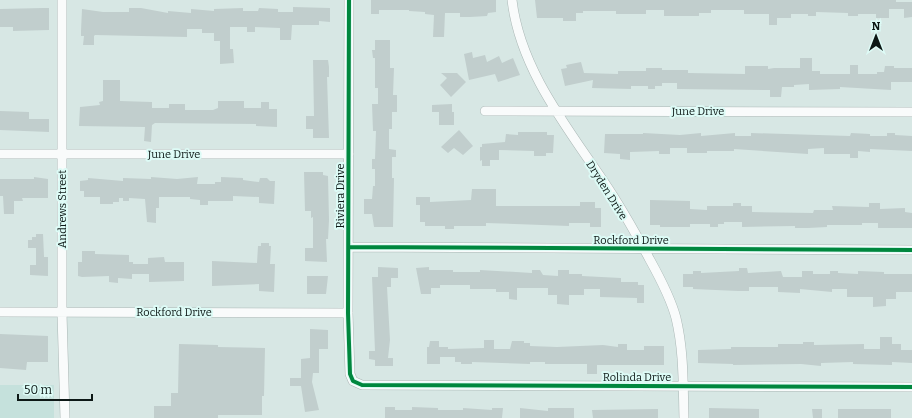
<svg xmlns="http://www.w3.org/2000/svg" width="912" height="418" viewBox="0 0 912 418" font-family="Bitter,serif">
<rect width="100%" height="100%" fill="#d7e7e4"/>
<!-- built -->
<path fill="#c5e1dc" d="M0,385H54V418H0Z"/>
<!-- building -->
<path fill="#c1cecd" d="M371,0H496V12L488,13L487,16L470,17H460V13H445L444,37H433L434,15L425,14V12L409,11V10H379V14H371Z
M535,0H896V2H912V17L904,18V9H889V18H876V14H858V16H848V13L816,12V16H808V14H791V18H777V25H769V14H744V10H711V13H699V16H664V10H646V14H616V11H583V13H576V21H563V18H537Z
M293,7L330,8V22L319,21V25H292L291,40H280V28L255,27V32H247V27H230V49H233L234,63L220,64V41H214V33H202V29H187V37L95,35L94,36V45H83L84,36H81V31L82,9L103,12H129V8H141L168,13V11L191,13V9L214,11V9L243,8V11H258L259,8L278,9V12H293Z
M43,8H49V30L13,31V27H0V9Z
M375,40H390V68H394L393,95H397V112H392V129H389V149L396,150V157H392V178H394L393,227H374L372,214H364V199H372L373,186H375V169H372V159H375L376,131H373L372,104H378V88H375V58H373L372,50H375Z
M472,52L473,58L485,55L487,62L499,56L502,63L513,58L520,75L498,82L495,74L469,80L464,54Z
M800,58H812V71H820V74H850V65H858V74H877V72H884L885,66H894V68H912V82H891V90L840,87V89L809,90V84L794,85V87H782L781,97H770V90L677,89V83H662V86H655V89H648V86H631V89L592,88L593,80L565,86L561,69L567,68L566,65L581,62L584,73L618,74V71H646V68H662V70H688V73L745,74V66H768V69L774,68H800Z
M313,60H328L329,67V77H327L329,138H313V129H306V116H314Z
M441,73H457L466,82L451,97L440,85L447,78Z
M103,80H120V101L152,102V108H169V104H185V110H213L218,108V101H244V108H261V102H269V109H277V127L256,126V124L155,123L152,125L151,142L144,141L145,127L79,126L80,107L100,105L99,102L103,101Z
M452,104V112H454V125H439V112H432V105Z
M0,111L29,112V119H49V132L0,130Z
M459,130L473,146L463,155L454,148L448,153L441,147Z
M518,132H547V135H554L553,153H546V156H534V151L499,150V160H490V166H482V160L480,161V147H482V144L505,142L506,134L518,135Z
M643,133L680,135L701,133V136L735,133V136H751V133L850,136L851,133L870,134V136H887V133H895V135L912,136V151L870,149V152L858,151V158H850V154H824V148L808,149V154L734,149V151H707V153H687V148H670V154H659V151L630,152V160L620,159V154L604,153L605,134H643Z
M304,172H323V175L328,176L329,220L328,239H326L327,262L305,261V248H313V217L311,218V211H305Z
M34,177L48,179V198H22L23,201H14V214H4L3,196H0V179H34Z
M151,177L177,179L198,177L197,184H215V182H221V177L243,178V180L259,182L260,178H267L270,181H275L274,204L259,203V197L233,196V201H208V205H200V200L190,199V197H159V208H156V223L147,222L145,199L129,198V201H123V198H119V202H113V204H100V197H84V191H80V181L88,180V178L123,181V178L151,179Z
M472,189H496V206H580V202H595V208H601V227H590V223H569V226L486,223V226H454V229H445V226H425V222H420V205H416V197H430V202L471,200Z
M650,200L690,201V209L707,210V206H733V203H741V206H752V212L813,213L814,210H833L832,206L869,207V203H880V209L905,208V212L912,213V228H878V223H862V225H827V227L808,228H795V226L742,227V222H724V224H718V227H710V224H690V227H660V225H650Z
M36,234H43L44,256V257H48V276L30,275V265H36V248H28V240H32V237H36Z
M261,243H269V246H271L270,264H275L274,292L259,291V284L212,286V261L257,263L258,246H261Z
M82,251H95V254L129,255V262H133V264H148V258L164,257L165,262H184V281L149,282V274H132V279L118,278V283L109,282V276L82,277L78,276V262H82Z
M378,267L398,268V278H391V287H387L390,340L388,358H393V366H375V360L369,359V351H375L372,277H378Z
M429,267V270H453V272H480V270L532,273V270H540L543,275L558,276V270H569V274H582V276L621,278V282H638V285H644V303H637V298L600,297V289H584V295H569V305L557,304V295H548V288H517V300L509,299V292H496V289H470V285H440V288H431V294H421L416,268Z
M739,268H747L748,273L781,271L783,277H802V271H813V274H830V271H838V273L858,274V271L884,272V274H912V292H896V299H886V306L873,307V297H847V289H832V292L800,289V293L778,292V287H749V291H738L693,289V287H683V274H693V271H701V273L739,271Z
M307,276H328L326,294H307Z
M310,329L328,330V349H319V373H313L312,382L319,410L305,412L301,386H290V378H301V359L310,358Z
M0,334L48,336V362H27L26,370L0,368Z
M880,337H892V344H901V350H912V363L892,362V365L853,364V362L821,363V366L801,364L733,365V364L698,363V350L731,349V347H778V344H803V342H814V345L864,344V349H880Z
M484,340H494V349H510L512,341H524V343H530V346L557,347L603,345L618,347V344H627V350H644V346H664V365H597V374H587V364H545V362H530V364L472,362V364H461V362H455V357H440V364H427V347H429L430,341H439V347H448V349L484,348Z
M179,344L218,345V347L265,348L264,396H262V415H218V418H154V406H171V393H178Z
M385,407H395V410H412V407L438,408V410H463V408L492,410V408H503L502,418H385Z
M520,408L548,411V408H574V418H520Z
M709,408L759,409V418H709Z
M658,409V418H593L592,410Z
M812,409H822V418H813Z
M838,409H891V418H838Z"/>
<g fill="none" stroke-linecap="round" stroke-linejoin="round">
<defs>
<path id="street" d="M62,0V313L65,418
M349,0L348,313L350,374L353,381L362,385L912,387
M512,0C520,69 567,127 604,182C621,207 636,234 650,260C660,278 671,299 676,318C684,351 683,385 684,418
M485,111L912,112
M0,154H349
M349,247L912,250
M0,312L348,313"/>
</defs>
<!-- street casing -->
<use href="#street" stroke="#a9b6b4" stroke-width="10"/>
<!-- street -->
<use href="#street" stroke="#f9fbfb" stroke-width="9"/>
<defs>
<path id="cycleway" d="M349,0L348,313L350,374L353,381L362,385L912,387
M349,247L912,250"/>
</defs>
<!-- cycleway casing -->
<use href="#cycleway" stroke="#ddfbf6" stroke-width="6"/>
<!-- cycleway -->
<use href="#cycleway" stroke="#00873e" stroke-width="4"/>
</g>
<g text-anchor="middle" stroke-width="4" stroke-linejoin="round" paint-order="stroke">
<!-- street labels -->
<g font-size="11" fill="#0d1816" stroke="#ddfbf6">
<text x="698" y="115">June Drive</text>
<text x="174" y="158">June Drive</text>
<text transform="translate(607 190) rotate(58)" y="4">Dryden Drive</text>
<text transform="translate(340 196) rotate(-90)" y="4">Riviera Drive</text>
<text transform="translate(62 209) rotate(-90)" y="4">Andrews Street</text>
<text x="631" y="244">Rockford Drive</text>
<text x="174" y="316">Rockford Drive</text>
<text x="637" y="381">Rolinda Drive</text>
</g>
</g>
<!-- north arrow -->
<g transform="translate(876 36)" stroke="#ddfbf6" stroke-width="3" paint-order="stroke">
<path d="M0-3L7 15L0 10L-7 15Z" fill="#0d1816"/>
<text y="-6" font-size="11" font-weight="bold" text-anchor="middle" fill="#0d1816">N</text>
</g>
<!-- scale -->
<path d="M18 394v6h74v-6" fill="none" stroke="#0d1816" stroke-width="2"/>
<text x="24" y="394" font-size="12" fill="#0d1816" stroke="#ddfbf6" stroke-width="3" paint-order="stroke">50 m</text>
</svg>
